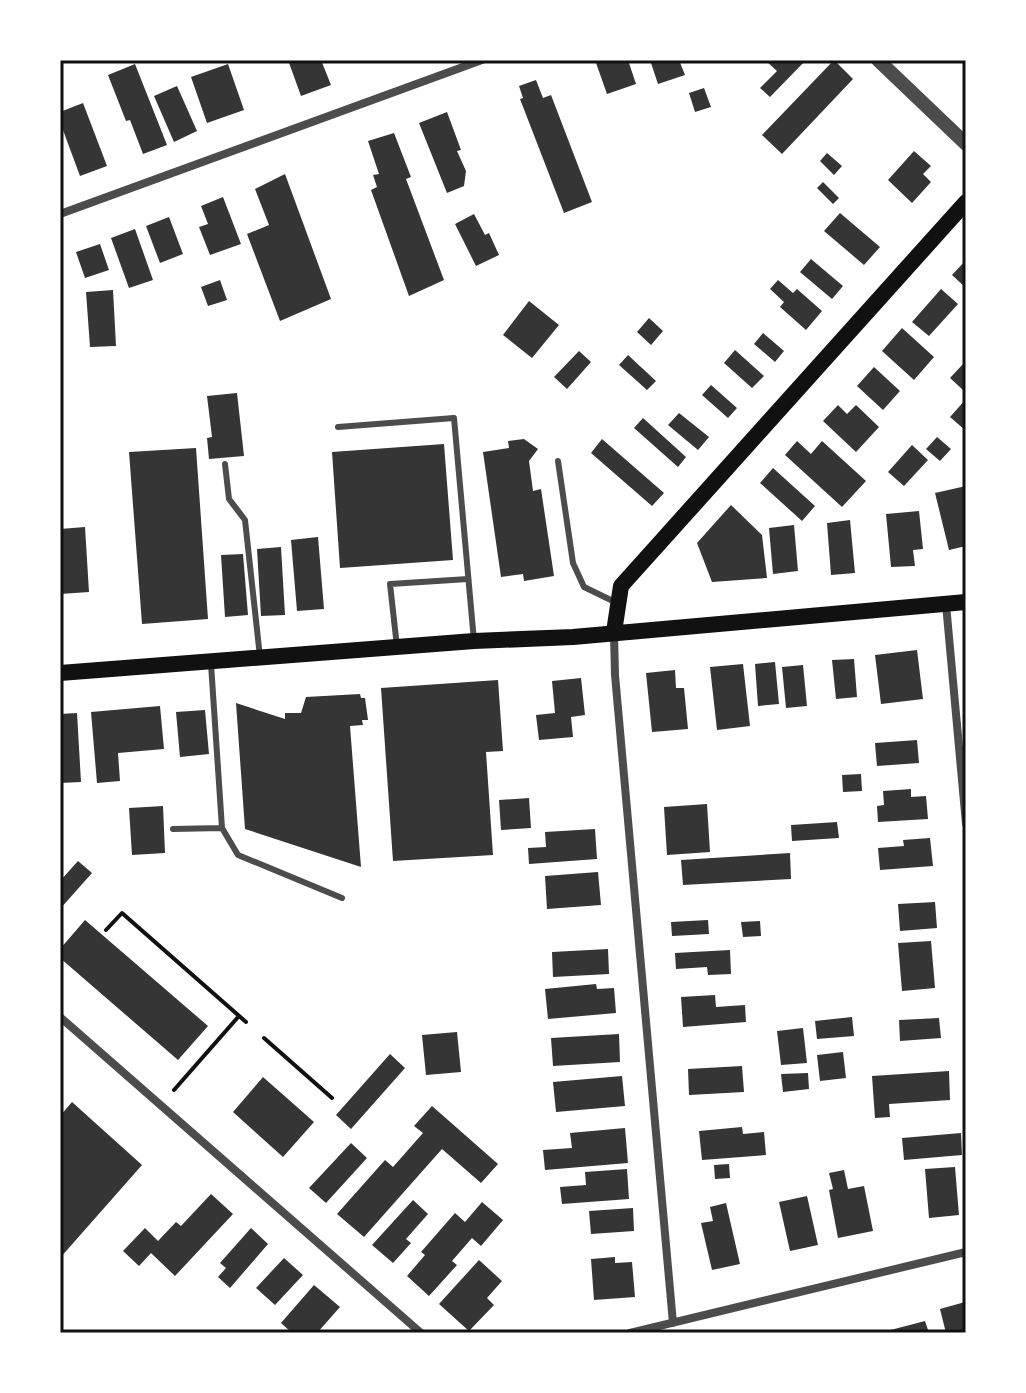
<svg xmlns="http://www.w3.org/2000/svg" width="1026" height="1393" viewBox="0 0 1026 1393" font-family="Cabin,sans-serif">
<rect width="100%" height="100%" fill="#fff"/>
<!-- building -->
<path fill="#353535" d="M288,60H321L331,85L301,96Z
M595,60H628L636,84L607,94Z
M650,60H679L685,75L658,84Z
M765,60H806L770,97L760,88L777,71Z
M834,60L853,79L782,154L762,135Z
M135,64L167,145L143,154L130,120L126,121L108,75Z
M228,64L244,110L207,123L191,77Z
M536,80L543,98L551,95L592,202L564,213L520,99L523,98L519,86Z
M177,86L197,131L174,142L154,96Z
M704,88L711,107L695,112L689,93Z
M83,103L107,166L80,176L60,122V112Z
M447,112L461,150L457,151L466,171L464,186L447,193L419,123Z
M394,133L411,177L406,179L444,280L409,296L371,190L377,187L373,175L379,174L368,141Z
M914,151L931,166L923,174L931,182L912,203L888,180Z
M827,153L842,166L834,175L820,161Z
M285,174L331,299L280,321L247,234L269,225L255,189Z
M823,182L839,198L833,204L817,188Z
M223,197L241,244L210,255L199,227L208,224L201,206Z
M840,213L880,247L864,265L824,231Z
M474,214L485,235L489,233L499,255L476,266L455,224Z
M169,217L183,254L160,263L146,226Z
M135,229L153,280L129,288L111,238Z
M100,244L109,270L85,278L76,252Z
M811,259L843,286L832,299L800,272Z
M966,260V288L952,275Z
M220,280L227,300L208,306L201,287Z
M778,280L793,293L797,289L822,311L806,330L780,307L784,302L770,289Z
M941,289L958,304L929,336L912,322Z
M113,290L116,346L90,347L86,292Z
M529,301L559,325L532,358L503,335Z
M649,318L663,331L651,345L637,332Z
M902,328L934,357L914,380L882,351Z
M763,333L784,351L775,362L754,344Z
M735,350L764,376L752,388L724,363Z
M579,351L591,362L567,389L554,377Z
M628,355L656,381L647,390L619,365Z
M963,364L966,366V387L963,390L950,378Z
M874,367L900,391L883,410L857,386Z
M711,385L737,408L728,418L702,395Z
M237,393L244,456L209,459L207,438L212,437L207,396Z
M966,399V429L965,430L950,417Z
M838,405L847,414L856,405L879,427L856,452L823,421Z
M679,413L709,437L698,450L668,425Z
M643,418L686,457L678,467L634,428Z
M937,437L951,449L940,461L926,449Z
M524,439L538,449L529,461L533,491L541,489L554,576L524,581L523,574L501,577L483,452L509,448L508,441Z
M602,439L664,493L652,506L591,453Z
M797,441L811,454L822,441L866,481L842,507L785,455Z
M444,444L453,560L340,568L332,452Z
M912,445L928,460L904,486L888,472Z
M196,448L208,619L142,624L129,452Z
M773,468L815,506L802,521L760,483Z
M966,486V546L949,550L935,493Z
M731,505L762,535L767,578L712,582L697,543Z
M919,511L923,549L913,550L915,566L891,567L886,514Z
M850,520L855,573L831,575L827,523Z
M794,525L798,571L773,574L769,528Z
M85,527L89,592L60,594V529Z
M318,537L324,609L297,611L291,540Z
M281,547L285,615L261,616L257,549Z
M243,554L248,615L225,617L221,555Z
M917,650L923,699L881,704L875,655Z
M854,659L857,697L836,699L832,660Z
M775,662L779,704L758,706L755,664Z
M743,664L750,726L717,730L710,667Z
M803,665L807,706L786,708L782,667Z
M675,670L676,688H684L688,729L652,732L646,673Z
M581,678L585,715L571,717L573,737L539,740L536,715L555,713L552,681Z
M498,680L503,751L486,752L493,855L393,861L381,688Z
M360,694L361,698H365L368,720H362L363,725L350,726L361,867L245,829L236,703L285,719V713H301L306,697Z
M160,706L164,749L118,753L120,781L97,783L91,712Z
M205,710L209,754L180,757L176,712Z
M77,713L81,782L60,783V714Z
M917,740L919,763L877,766L875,743Z
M861,774L862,791L843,792L842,775Z
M911,789V797L926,796L928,819L878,822L877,806L884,805L883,791Z
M529,798L531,828L501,830L499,800Z
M707,804L710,852L667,855L664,807Z
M163,806L165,853L132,855L129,808Z
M837,822L839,838L792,841L791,825Z
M595,829L597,859L529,864L528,848L546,847L545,832Z
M930,838L933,866L880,870L878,848L904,846L903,840Z
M790,853L791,879L683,885L681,860Z
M78,861L92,873L60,909V881Z
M598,872L601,905L547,909L545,876Z
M935,902L937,928L900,931L898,904Z
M85,920L208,1026L178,1060L60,958V949Z
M708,920L709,934L672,936L671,922Z
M760,921L761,936L743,937L741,922Z
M931,941L935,988L902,991L898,943Z
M608,949L609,974L553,977L552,952Z
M730,950L731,974L708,975L707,967L676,969L675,953Z
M596,984L597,989L614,988L616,1013L548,1019L545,989Z
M715,995L716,1007L745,1005L746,1022L683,1027L681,997Z
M852,1017L854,1036L817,1039L815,1021Z
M939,1018L941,1038L900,1041L899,1020Z
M803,1028L807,1063L781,1065L777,1031Z
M457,1032L461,1072L426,1075L422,1035Z
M619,1034L620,1062L553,1066L551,1038Z
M843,1052L846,1078L820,1081L817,1055Z
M390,1054L405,1068L351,1129L336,1115Z
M742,1066L744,1092L689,1095L688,1069Z
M949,1071L950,1100L889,1104L890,1117L875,1118L872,1076Z
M808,1073L809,1089L783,1092L781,1074Z
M622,1076L625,1106L556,1112L553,1082Z
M263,1077L314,1122L283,1157L233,1112Z
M72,1102L142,1165L60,1258V1116Z
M432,1106L498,1164L481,1183L442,1149L364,1237L337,1214L385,1160L393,1167L423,1133L414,1126Z
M742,1127L743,1134L764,1132L766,1155L702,1160L699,1131Z
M625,1128L628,1163L545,1170L543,1150L572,1148L570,1133Z
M961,1133L962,1155L904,1160L902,1138Z
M351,1143L367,1158L326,1203L309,1188Z
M729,1164L730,1178L715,1179L714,1165Z
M955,1167L959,1215L929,1218L925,1169Z
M627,1169L629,1199L562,1204L560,1187L586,1185L585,1172Z
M844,1170L848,1189L864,1186L873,1231L838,1238L829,1190L833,1189L829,1173Z
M211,1194L233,1214L175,1276L151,1253L139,1266L123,1251L145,1228L158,1241L176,1222L181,1226Z
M807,1196L818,1245L790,1251L779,1202Z
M413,1200L428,1214L406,1239L411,1243L393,1263L372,1245Z
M482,1202L503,1220L481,1246L472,1238L452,1261L457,1265L429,1296L407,1276L425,1255L421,1252L455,1213L465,1222Z
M726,1203L740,1264L712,1270L701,1223L713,1221L710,1207Z
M633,1208L634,1231L591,1234L589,1211Z
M251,1228L268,1244L230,1288L218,1277L226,1268L220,1263Z
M615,1257V1263L632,1262L635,1297L594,1300L591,1259Z
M284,1258L303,1275L275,1305L256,1288Z
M479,1260L502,1281L487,1298L494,1305L469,1331L439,1304Z
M314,1285L340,1307L317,1333H292L281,1323Z
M965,1302L966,1329L962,1330L963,1333H946L940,1309Z
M925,1321L929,1333H883V1332Z"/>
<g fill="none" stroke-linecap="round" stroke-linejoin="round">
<!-- path -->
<path stroke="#111" stroke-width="4" d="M106,930L122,913L246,1022
M264,1038L332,1098
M174,1090L239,1016"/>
<!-- service -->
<path stroke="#4c4c4c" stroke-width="6" d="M338,427L454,418L474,641
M558,461L573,563L584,587L615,602
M225,464L229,499L245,520L260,657
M397,647L390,584L468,579
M222,828L238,855L342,898
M173,829L222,828L211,664"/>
<!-- minor -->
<path stroke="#4c4c4c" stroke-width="8" d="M60,214L482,60
M946,604L966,824
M614,634L615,675L673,1323
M60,1017L421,1333
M630,1333L966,1252"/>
<!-- tertiary -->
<path stroke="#4c4c4c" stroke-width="14" d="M878,60L966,144"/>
<!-- secondary -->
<path stroke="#111" stroke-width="16" d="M614,632L621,586L966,202
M60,673L474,641L573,637L966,602"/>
</g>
<!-- border -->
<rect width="1026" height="1393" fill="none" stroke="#ffffff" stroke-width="124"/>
<rect x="62" y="62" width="902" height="1269" fill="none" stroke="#111" stroke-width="3"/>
</svg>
